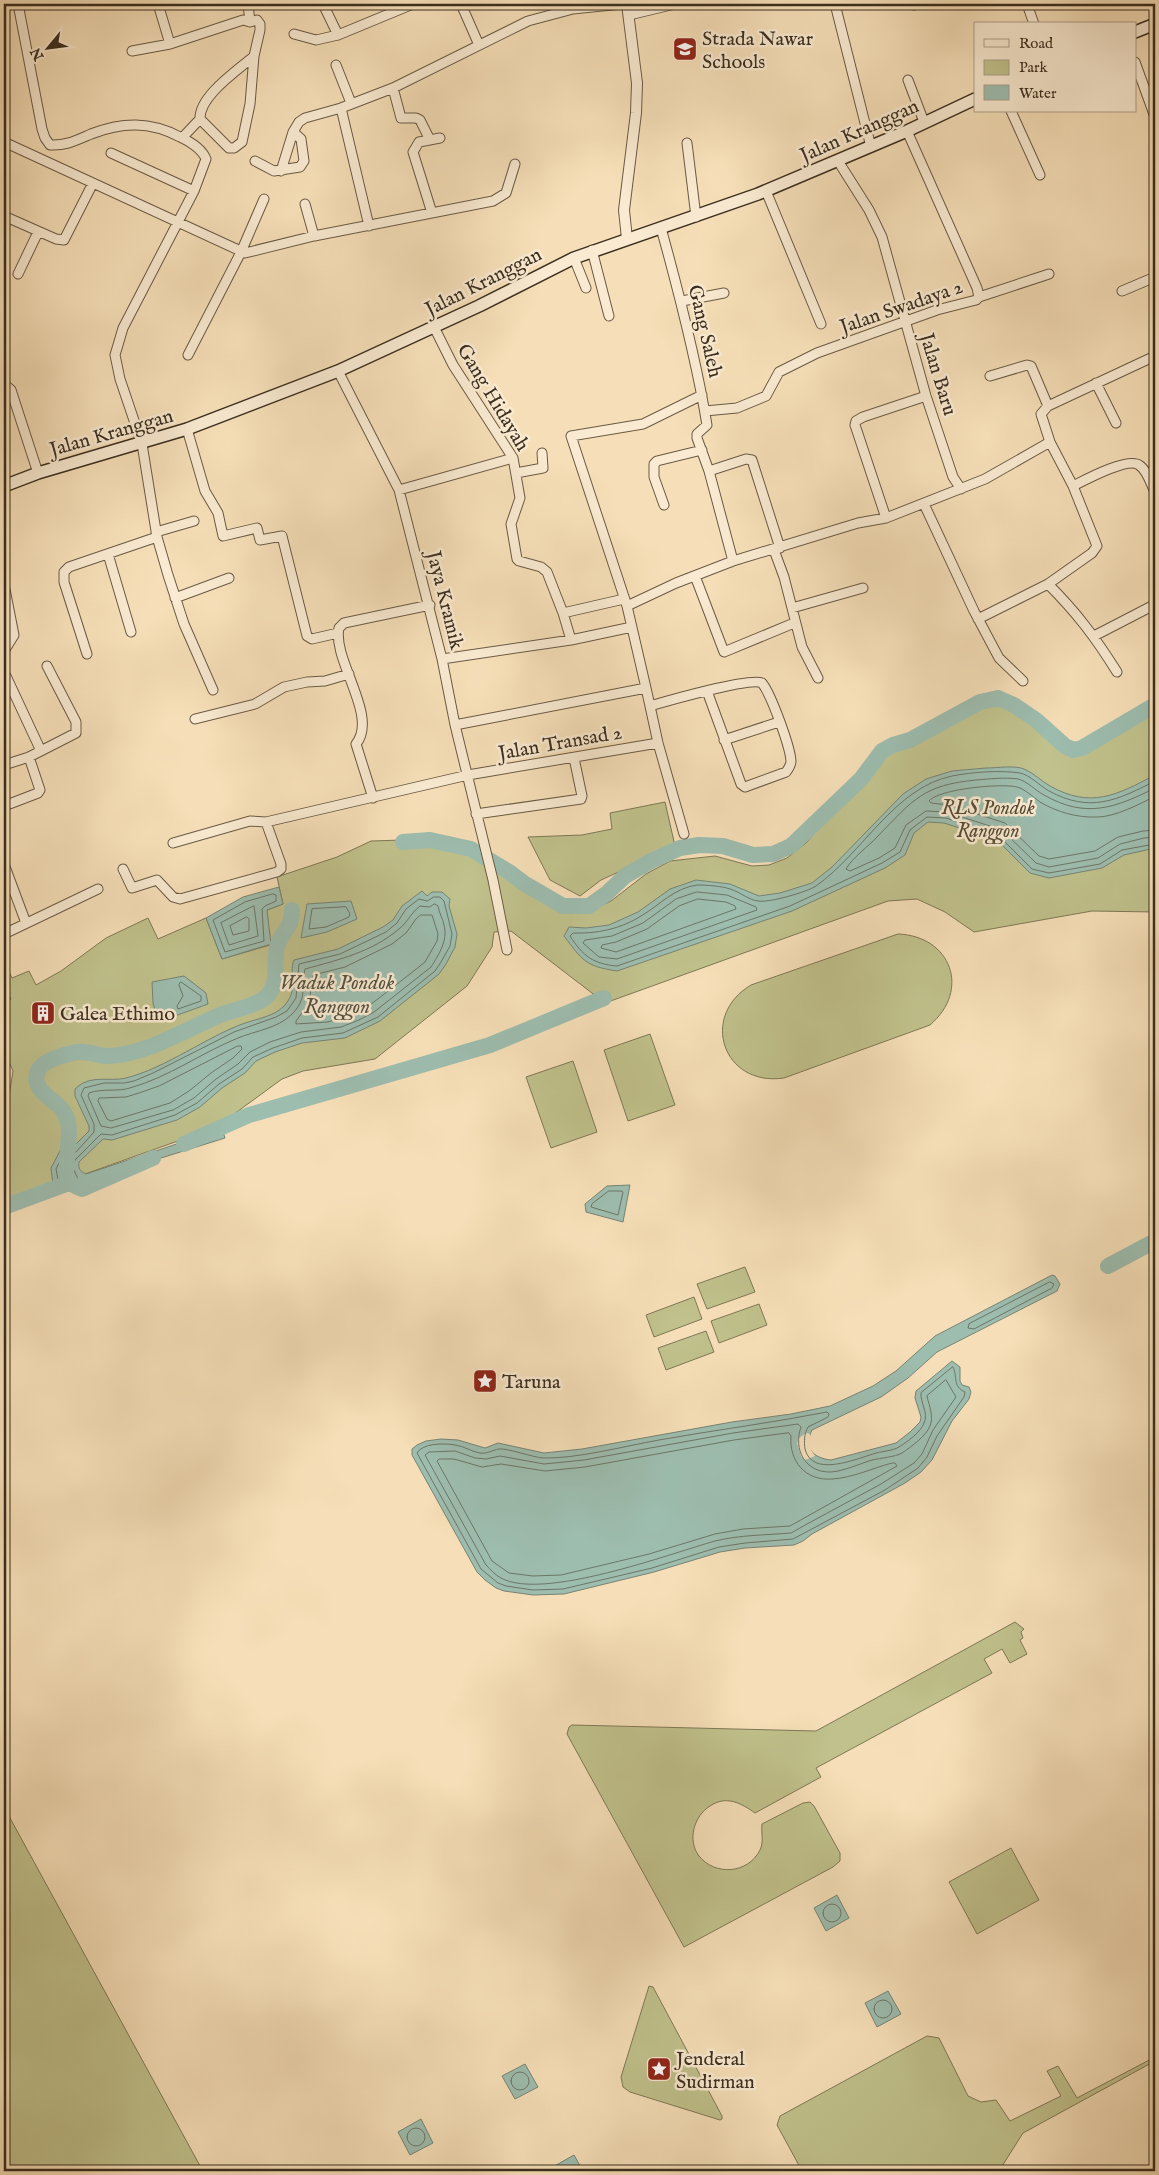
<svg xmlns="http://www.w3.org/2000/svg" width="1159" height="2175" viewBox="0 0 1159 2175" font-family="'IM FELL English',serif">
<rect width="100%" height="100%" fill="#f6dfb8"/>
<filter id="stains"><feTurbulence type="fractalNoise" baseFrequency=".004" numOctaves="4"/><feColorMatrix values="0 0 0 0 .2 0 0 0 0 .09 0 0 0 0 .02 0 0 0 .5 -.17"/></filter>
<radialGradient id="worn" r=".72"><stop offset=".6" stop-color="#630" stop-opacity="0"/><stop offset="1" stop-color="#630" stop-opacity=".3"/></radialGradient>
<!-- green -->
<path fill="#c0c18c" stroke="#7e7856" d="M998,703L1012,710L1046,732L1062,748L1072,754L1084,752L1155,712V912L1092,911L974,932L945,912L917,899L888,901L605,1003L511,931L494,932L492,947L467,986L375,1059L303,1071L282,1079L230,1117L206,1131L54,1185L46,1191L4,1206V1102L9,1096L13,1071L4,1050V1003L11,999L4,985V961L12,978L29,971L36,985L61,971L106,938L148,918L158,939L206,918L222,959L270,945L267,910L283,904L277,877L337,857L371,841L403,840L405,848L437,844L469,852L564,911L575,912L596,908L611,901L646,874L670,861L715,856L752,866L769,865L787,858L806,843L882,756C893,748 905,747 918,741C945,728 967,708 998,703Z
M665,802L675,846L601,880L580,896L550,880L528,837L582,835L612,829L610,813Z
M898,934C951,936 971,990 930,1025L784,1078C723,1087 699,1016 751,985Z
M650,1034L675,1105L628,1121L604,1050Z
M573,1061L597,1132L551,1148L526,1077Z
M745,1267L755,1292L707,1309L697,1284Z
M694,1297L702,1319L654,1337L646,1315Z
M759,1304L767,1325L719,1343L711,1321Z
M706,1331L714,1352L666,1370L658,1348Z
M1015,1622L1024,1629L1021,1632L1023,1638L1020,1640L1027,1654L1010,1663L1002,1649L984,1659L992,1673L816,1768L821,1777L755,1813C741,1803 726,1795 710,1806C694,1816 687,1840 699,1856C715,1876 748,1874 760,1850C764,1842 761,1833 762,1824L803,1803L810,1802L814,1806L840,1853V1861L833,1867L684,1947L567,1734L569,1727L572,1725L816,1731Z
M4,1807L199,2164L203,2171H4Z
M1011,1848L1039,1900L977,1934L949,1882Z
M649,1986L653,1987L722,2116V2119L720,2120L630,2092L623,2087L621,2077Z
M927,2036L939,2038L968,2096L981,2102L996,2100L1010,2121L1061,2096L1047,2071L1058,2066L1077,2098L1155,2057V2061L1023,2133L999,2171H802L777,2125L780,2116Z"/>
<!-- water -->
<path fill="#9dbdaf" stroke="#768475" d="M986,768C997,768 1015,765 1024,769C1034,773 1041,781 1050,786C1091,809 1117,795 1155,775V848L1124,855L1102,868L1049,878L1030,873L997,840L944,823L928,822L914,833L905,855L885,868L792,911L617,971C585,966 583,961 564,936L569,927L586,928L609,925L638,912L670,889L696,880L730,884L759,896L780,893L812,883L832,867L903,794L926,779L952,771Z
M279,887L283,904L267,910L271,944L222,959L206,918L243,897Z
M422,891L427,896L432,892H442L450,899L449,906L457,934L455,947L446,964L439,974L380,1021L345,1038L302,1043L275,1052L256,1061L245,1073L222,1088L200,1107L177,1120L112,1140L103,1139L79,1162C78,1169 80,1171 86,1174L222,1129L225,1138L81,1183L29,1204L27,1199L46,1191L53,1185L51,1168L63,1145L72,1148L89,1131V1126L75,1096V1089C90,1074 108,1082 126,1078C166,1068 206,1037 245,1023C257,1019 274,1016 283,1007C300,990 288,975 294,960L338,949L383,927L393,920L402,906Z
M351,901L357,919L327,932L301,938L307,904Z
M184,976L206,993L208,1004L172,1017H157L153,1003L152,982Z
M630,1185L623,1222L586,1212L585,1204L607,1186Z
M1052,1275L1055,1276L1060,1284L1057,1291L937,1352L908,1378L881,1397L812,1430C803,1448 813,1458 831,1460L896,1443L910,1432L920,1422L921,1417L915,1398L916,1391L952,1361L960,1367V1381L962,1385L969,1387L971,1392L969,1399L952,1421L932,1460L921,1472L905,1483L812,1534L803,1541L794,1545L745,1548L720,1552L654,1572L564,1594L533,1595L504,1591L496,1588L485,1580L477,1572L412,1455V1449L417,1445L426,1441L441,1439L458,1440L485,1448L498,1443L544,1453L582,1449L732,1422L791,1414L830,1406L873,1386L896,1371L935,1336Z
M837,1895L849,1918L826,1931L814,1908Z
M888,1991L901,2014L877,2027L865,2003Z
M525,2064L538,2087L515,2099L502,2076Z
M421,2119L433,2143L410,2155L398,2132Z
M574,2155L583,2171H553L551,2168Z"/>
<!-- pier -->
<path fill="#f6dfb8" d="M806,1433L810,1434L811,1450L815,1456L805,1460L801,1456L797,1443L799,1438Z"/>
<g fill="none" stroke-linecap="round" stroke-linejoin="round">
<!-- shore -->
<path stroke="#6c7667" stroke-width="1" d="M1155,781C1116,801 1090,813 1049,791C1040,786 1030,775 1020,773C1000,770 972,772 952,776C894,788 863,853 816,886C807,892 769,903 758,901C749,900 740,892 730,889C722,886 706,885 697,885C674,888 660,905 641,916C621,929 596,934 573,933L570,936C583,956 593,964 617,966L790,906L882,863L900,852L910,830L927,817L946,818L999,836L1032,869L1049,873L1100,864L1122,850L1155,844
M1155,788C1115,808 1086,819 1044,795C1036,791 1027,781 1018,779C1005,777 989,779 976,780C923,785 913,800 878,836C868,847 853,857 846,869L850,871L879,858L895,848L906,825L926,811L947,812L1002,830L1036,863L1049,867L1098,858L1120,844L1144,838L1155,837
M1155,796C1141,804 1114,817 1098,817C1077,818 1057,812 1040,802C1033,797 1025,789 1017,787C1002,783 938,789 929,801L931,803L949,805L1005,823L1039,856L1049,859L1095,851L1118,837L1143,831L1155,830
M697,892L727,895L756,907L757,910L617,959L599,957L583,943L585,940L612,936L643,923L676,899Z
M273,894L276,895V901L265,906L262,909L264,941L225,952L213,920L245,902Z
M434,897H440L444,901L452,934L450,946L441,962L435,971L378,1017L343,1033L302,1038L273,1048L253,1057L242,1069L219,1084L197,1103L175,1115L112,1135L101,1134L75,1160L73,1168L78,1179L61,1186L59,1185L56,1169L64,1153L76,1152L94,1132V1124L81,1095L84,1088L104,1083H124L134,1081L153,1073L234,1032L276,1017L287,1011L296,998L299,964L340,954L386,932L397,923L406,909L419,899L427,901Z
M698,899L726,902L735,906L736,909L616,952L601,948L602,945L616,942L647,929L679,906Z
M435,904L438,906C439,913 443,919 444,925C448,941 439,954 431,967L374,1012L359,1020L341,1027L301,1032L270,1042L250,1052L238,1064L216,1079L194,1098L173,1110L111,1128L101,1126L88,1096L89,1093C103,1088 117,1092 130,1088C169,1077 201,1053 238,1038C255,1031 278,1028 291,1015C308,999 301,987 305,969C338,960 372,952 399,929C407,923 410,914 420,906L429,907Z
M254,906L258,936L229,945L221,923Z
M346,907L350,914L349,917L326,927L309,929L312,909Z
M421,915H432L438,934L437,941L425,962L410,974L370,1005L356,1013L328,1022L296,1024V1021L309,1003L313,975L345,967L392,944L406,933L416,919Z
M247,917L249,919V931L233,935L230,926Z
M181,982L201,996V1001L178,1009L177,1006L183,996L179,985Z
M238,1046H241L242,1049L233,1058L211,1073L189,1091L170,1103L111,1121L107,1119L98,1101L99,1098L126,1097L139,1093L159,1086Z
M609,1191H621L623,1192L618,1215L591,1207L592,1204Z
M1050,1282L1054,1284L1052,1288L974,1329L968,1328L969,1324Z
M953,1367C958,1377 952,1386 965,1392L964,1397L937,1436L927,1457L918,1468L885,1490L793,1539L745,1543L719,1547L652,1568L563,1589L533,1590L506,1586L498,1583L481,1569L417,1453C422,1443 445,1443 455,1445C464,1446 472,1452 480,1453C488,1454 492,1450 499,1449C507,1448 532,1457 543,1458C576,1459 625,1446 659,1440C715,1430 771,1423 827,1412L829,1414L828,1417L808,1427C804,1434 804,1442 805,1449C812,1478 856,1459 873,1454C881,1451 893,1451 899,1447C907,1442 921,1432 924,1423C929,1413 920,1403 921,1393Z
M946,1380L956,1397L933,1430L922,1454L914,1463L881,1484L807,1524L791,1533C766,1535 740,1535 715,1541C669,1554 543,1601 501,1578C495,1575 491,1570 486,1565L425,1455L429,1452L455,1451L475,1458L486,1459L500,1456L544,1464L584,1460L733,1433L798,1424L801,1427C793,1449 805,1473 831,1472C844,1471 859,1464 872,1460C881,1458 895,1457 902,1453C911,1447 926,1436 930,1426C934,1416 929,1406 927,1396Z
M789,1433L791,1436C789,1461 805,1481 832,1479C852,1478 873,1468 892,1463H895L897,1466L790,1526L743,1529L715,1534L649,1554L561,1575L533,1576L509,1573L492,1561L437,1461L439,1459H454L482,1467L501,1464L545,1471L585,1467L734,1440Z
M823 1913a9 9 0 1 1 18 0a9 9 0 1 1-18 0Z
M874 2009a9 9 0 1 1 18 0a9 9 0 1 1-18 0Z
M511 2081a9 9 0 1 1 18 0a9 9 0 1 1-18 0Z
M407 2137a9 9 0 1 1 18 0a9 9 0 1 1-18 0Z"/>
<!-- river -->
<path stroke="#9dbdaf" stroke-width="16" d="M403,842L430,840L471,849L509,872L525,884L563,906H589L606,894L625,876L651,861L680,848L699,845L723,846L753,855L773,854L791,846L861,779L882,751L893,745L910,740L980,702L998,698L1014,705L1036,720L1065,746L1073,750L1082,748L1155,705
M184,1144L249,1115L490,1045L604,998
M67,1167C66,1151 73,1129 65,1114C58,1099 32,1094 37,1073C40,1061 61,1056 72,1053C86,1049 96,1056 109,1056C149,1054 187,1028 223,1014C237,1009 257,1006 268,995C281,981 272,959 278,944C284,928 291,931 292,910
M4,1207L69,1183L82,1189L153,1158
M1108,1266L1155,1241"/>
<defs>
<path id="minor" d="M18,4L42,129L45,138L50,145C66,146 77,140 91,134C122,122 150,121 180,137C189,141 202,149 206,159L194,191L123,328L115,355L120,379L142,444L157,537L168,575L184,624L213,690
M158,4L170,44L243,20L250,22L248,4
M323,4L338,35
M461,4L479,45
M835,4L871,147
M913,4L914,5
M1027,4L1034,24
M629,15L675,4
M294,34L316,40L338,35L413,4
M132,51L170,44
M1135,62L1155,117
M336,65L351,103
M908,80L924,122
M393,88L401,118H416L420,120L430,140
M341,108L369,226
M1011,111L1040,175
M200,119L229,148H234L242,142L250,104L254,56L260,30V24L257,20L250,22
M182,138L200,119C199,96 237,71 254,56
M4,142L245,253L314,236L493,201L506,193L515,164
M687,143L696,217
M111,153L194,191
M255,161L274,171L300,167L304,161L301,139L293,132
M838,161L869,210L882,237L926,396L953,477L961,489
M281,171L293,132L299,122L305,118L341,108L393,88L528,21L573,9L622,4
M766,191L821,324
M305,204L314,236
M432,213L413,152L419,142L440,138
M4,216L56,239L64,240L93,183
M661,228C679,293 696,358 707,425L697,434V438L709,471L733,561
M592,250L609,316
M574,258L586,288
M18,274L38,232
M1122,291L1155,277
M979,297L1049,274
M682,301L724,293
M434,327L453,365L513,458L520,498L511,524L517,559L519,561L541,567L547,572L563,613L571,640
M188,355L241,252L264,199
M338,371L399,490L442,659L455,725L493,880L507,950
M990,376L1027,365L1031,366L1048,406
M1096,383L1116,423
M4,384L11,390L38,473
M705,411L737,408L766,396L779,372L817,353L937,310L976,300L979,297L977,288L907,131
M187,429L205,491L218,513L223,536L257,528L260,540L282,536L307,636L312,639L338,633
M709,471L746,459L752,460L780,548
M516,473L543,468L542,453
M1073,486C1085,480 1128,457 1139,465C1147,470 1151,484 1155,492
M399,490L513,458
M924,504L974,611L999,658L1023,681
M664,505L654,477V464L657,461L702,450
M886,518L855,425L856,421L863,417L926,396
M156,532L194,521
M774,550L784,577L802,647L818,678
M108,554L131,632
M695,576L724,652L794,623
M4,584L14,635L4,651
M1048,584L1092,553L1097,546L1073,486L1050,442L1041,414L1048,406L1155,356
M175,598L229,578
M627,606L571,436L643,424L702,395
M792,608L863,588
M563,613L624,599
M978,619L1048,584C1077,613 1095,637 1117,672
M1094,636L1152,606
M87,654L64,582V572L69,567L157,537
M442,659L571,640L632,627
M6,676L41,751
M646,688L650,706C667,701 751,677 762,683C771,694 790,746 791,761C791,765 789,768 786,772L745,787L741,784L707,691
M650,706L658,743L684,834
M195,719L255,704L284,687L307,682L325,681L349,674
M455,725L646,688L627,606L676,583L733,561L858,523L886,518L985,479L1050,442
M724,740L779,722
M4,765L29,757L76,733V722L47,666
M373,798L356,744C379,716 332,660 339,628L344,623L430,605
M4,806L38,793L40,790L29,757
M476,814L581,799L582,796L574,758
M173,843L250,821L266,822L468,775L658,743
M4,864L26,923
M123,869L132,888L157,880L173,897L180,899L277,872L281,869V864L266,822
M4,934L98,889"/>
<path id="tertiary" d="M627,239L624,210L636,113L637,83L627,4"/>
<path id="secondary" d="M1135,32L1155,24
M4,486L38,473L187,429L338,371L479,306L574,258L758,194L907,131L975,99"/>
</defs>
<!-- minor casing -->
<use href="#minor" stroke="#6a5a45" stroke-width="11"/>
<!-- tertiary casing -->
<use href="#tertiary" stroke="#6a5a45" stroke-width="12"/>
<!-- secondary casing -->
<use href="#secondary" stroke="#3b2e1f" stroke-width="14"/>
<!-- minor -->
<use href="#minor" stroke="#f9ead1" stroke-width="9"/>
<!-- tertiary -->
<use href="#tertiary" stroke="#f9ead1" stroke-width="10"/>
<!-- secondary -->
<use href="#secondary" stroke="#f9ead1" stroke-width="11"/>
</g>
<!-- icons -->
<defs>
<symbol id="school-square" viewBox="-11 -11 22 22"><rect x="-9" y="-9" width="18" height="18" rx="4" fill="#8f2418" stroke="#f9ead1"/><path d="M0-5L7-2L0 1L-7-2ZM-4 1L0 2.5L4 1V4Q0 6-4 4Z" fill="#fff"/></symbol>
<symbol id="building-square" viewBox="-11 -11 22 22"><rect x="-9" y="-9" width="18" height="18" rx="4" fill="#8f2418" stroke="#f9ead1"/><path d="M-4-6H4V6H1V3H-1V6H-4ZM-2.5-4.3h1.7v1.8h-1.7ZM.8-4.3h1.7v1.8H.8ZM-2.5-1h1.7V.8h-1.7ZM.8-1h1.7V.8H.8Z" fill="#fff"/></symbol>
<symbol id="sight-square" viewBox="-11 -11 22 22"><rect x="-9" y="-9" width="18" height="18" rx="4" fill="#8f2418" stroke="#f9ead1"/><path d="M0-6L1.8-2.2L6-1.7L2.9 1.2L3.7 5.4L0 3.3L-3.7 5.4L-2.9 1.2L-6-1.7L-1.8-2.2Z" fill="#fff"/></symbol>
</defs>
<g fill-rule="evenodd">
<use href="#school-square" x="671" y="35" width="28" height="28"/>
<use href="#building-square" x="29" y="999" width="28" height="28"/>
<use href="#sight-square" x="471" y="1367" width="28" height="28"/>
<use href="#sight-square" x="645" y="2055" width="28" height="28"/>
</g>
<g text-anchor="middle" stroke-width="5" stroke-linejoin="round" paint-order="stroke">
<!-- poi labels -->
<g font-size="20" fill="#3b2e1f" stroke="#f9ead1" text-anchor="start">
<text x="702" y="45">Strada Nawar<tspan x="702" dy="23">Schools</tspan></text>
<text x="60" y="1020">Galea Ethimo</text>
<text x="502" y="1388">Taruna</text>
<text x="676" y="2065">Jenderal<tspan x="676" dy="23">Sudirman</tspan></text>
</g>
<!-- street labels -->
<g font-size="20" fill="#3b2e1f" stroke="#f9ead1">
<text transform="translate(859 130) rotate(-24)" y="7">Jalan Kranggan</text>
<text transform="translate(483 281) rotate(-27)" y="7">Jalan Kranggan</text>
<text transform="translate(901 306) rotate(-19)" y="7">Jalan Swadaya 2</text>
<text transform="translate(706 331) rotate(77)" y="7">Gang Saleh</text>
<text transform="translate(939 374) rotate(73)" y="7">Jalan Baru</text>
<text transform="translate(494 397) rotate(59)" y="7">Gang Hidayah</text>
<text transform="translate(111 432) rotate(-16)" y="7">Jalan Kranggan</text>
<text transform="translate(446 600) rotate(76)" y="7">Jaya Kramik</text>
<text transform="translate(560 742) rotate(-10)" y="7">Jalan Transad 2</text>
</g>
<!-- park labels -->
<g font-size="20" font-style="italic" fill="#564b35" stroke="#f9ead1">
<text x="988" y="814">RLS Pondok<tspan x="988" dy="23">Ranggon</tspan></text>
</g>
<!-- water labels -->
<g font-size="21" font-style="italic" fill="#545243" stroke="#f9ead1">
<text x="337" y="989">Waduk Pondok<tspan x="337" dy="24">Ranggon</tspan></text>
</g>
</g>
<!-- margin -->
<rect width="1159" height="2175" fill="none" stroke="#f6dfb8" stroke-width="20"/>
<rect x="5" y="5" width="1149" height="2165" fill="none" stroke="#3b2e1f" stroke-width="2.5"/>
<rect x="10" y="10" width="1139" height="2155" fill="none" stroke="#3b2e1f"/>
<!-- legend -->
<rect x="974" y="22" width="162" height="90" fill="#f9ead1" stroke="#ad9f8a"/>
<rect x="984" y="39" width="25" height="8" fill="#f9ead1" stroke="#ad9f8a"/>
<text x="1019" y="48" font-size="15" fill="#3b2e1f">Road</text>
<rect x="984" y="60" width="25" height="15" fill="#c0c18c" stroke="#ad9f8a"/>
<text x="1019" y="72" font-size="15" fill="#3b2e1f">Park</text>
<rect x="984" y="85" width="25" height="15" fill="#9dbdaf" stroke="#ad9f8a"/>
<text x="1019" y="98" font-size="15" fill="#3b2e1f">Water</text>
<!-- north arrow -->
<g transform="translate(48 48) rotate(241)" stroke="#f9ead1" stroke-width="4" paint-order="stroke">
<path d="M0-4L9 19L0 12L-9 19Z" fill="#3b2e1f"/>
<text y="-8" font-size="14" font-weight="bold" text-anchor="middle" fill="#3b2e1f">N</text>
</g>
<rect width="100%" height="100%" filter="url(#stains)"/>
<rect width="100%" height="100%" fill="url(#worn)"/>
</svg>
